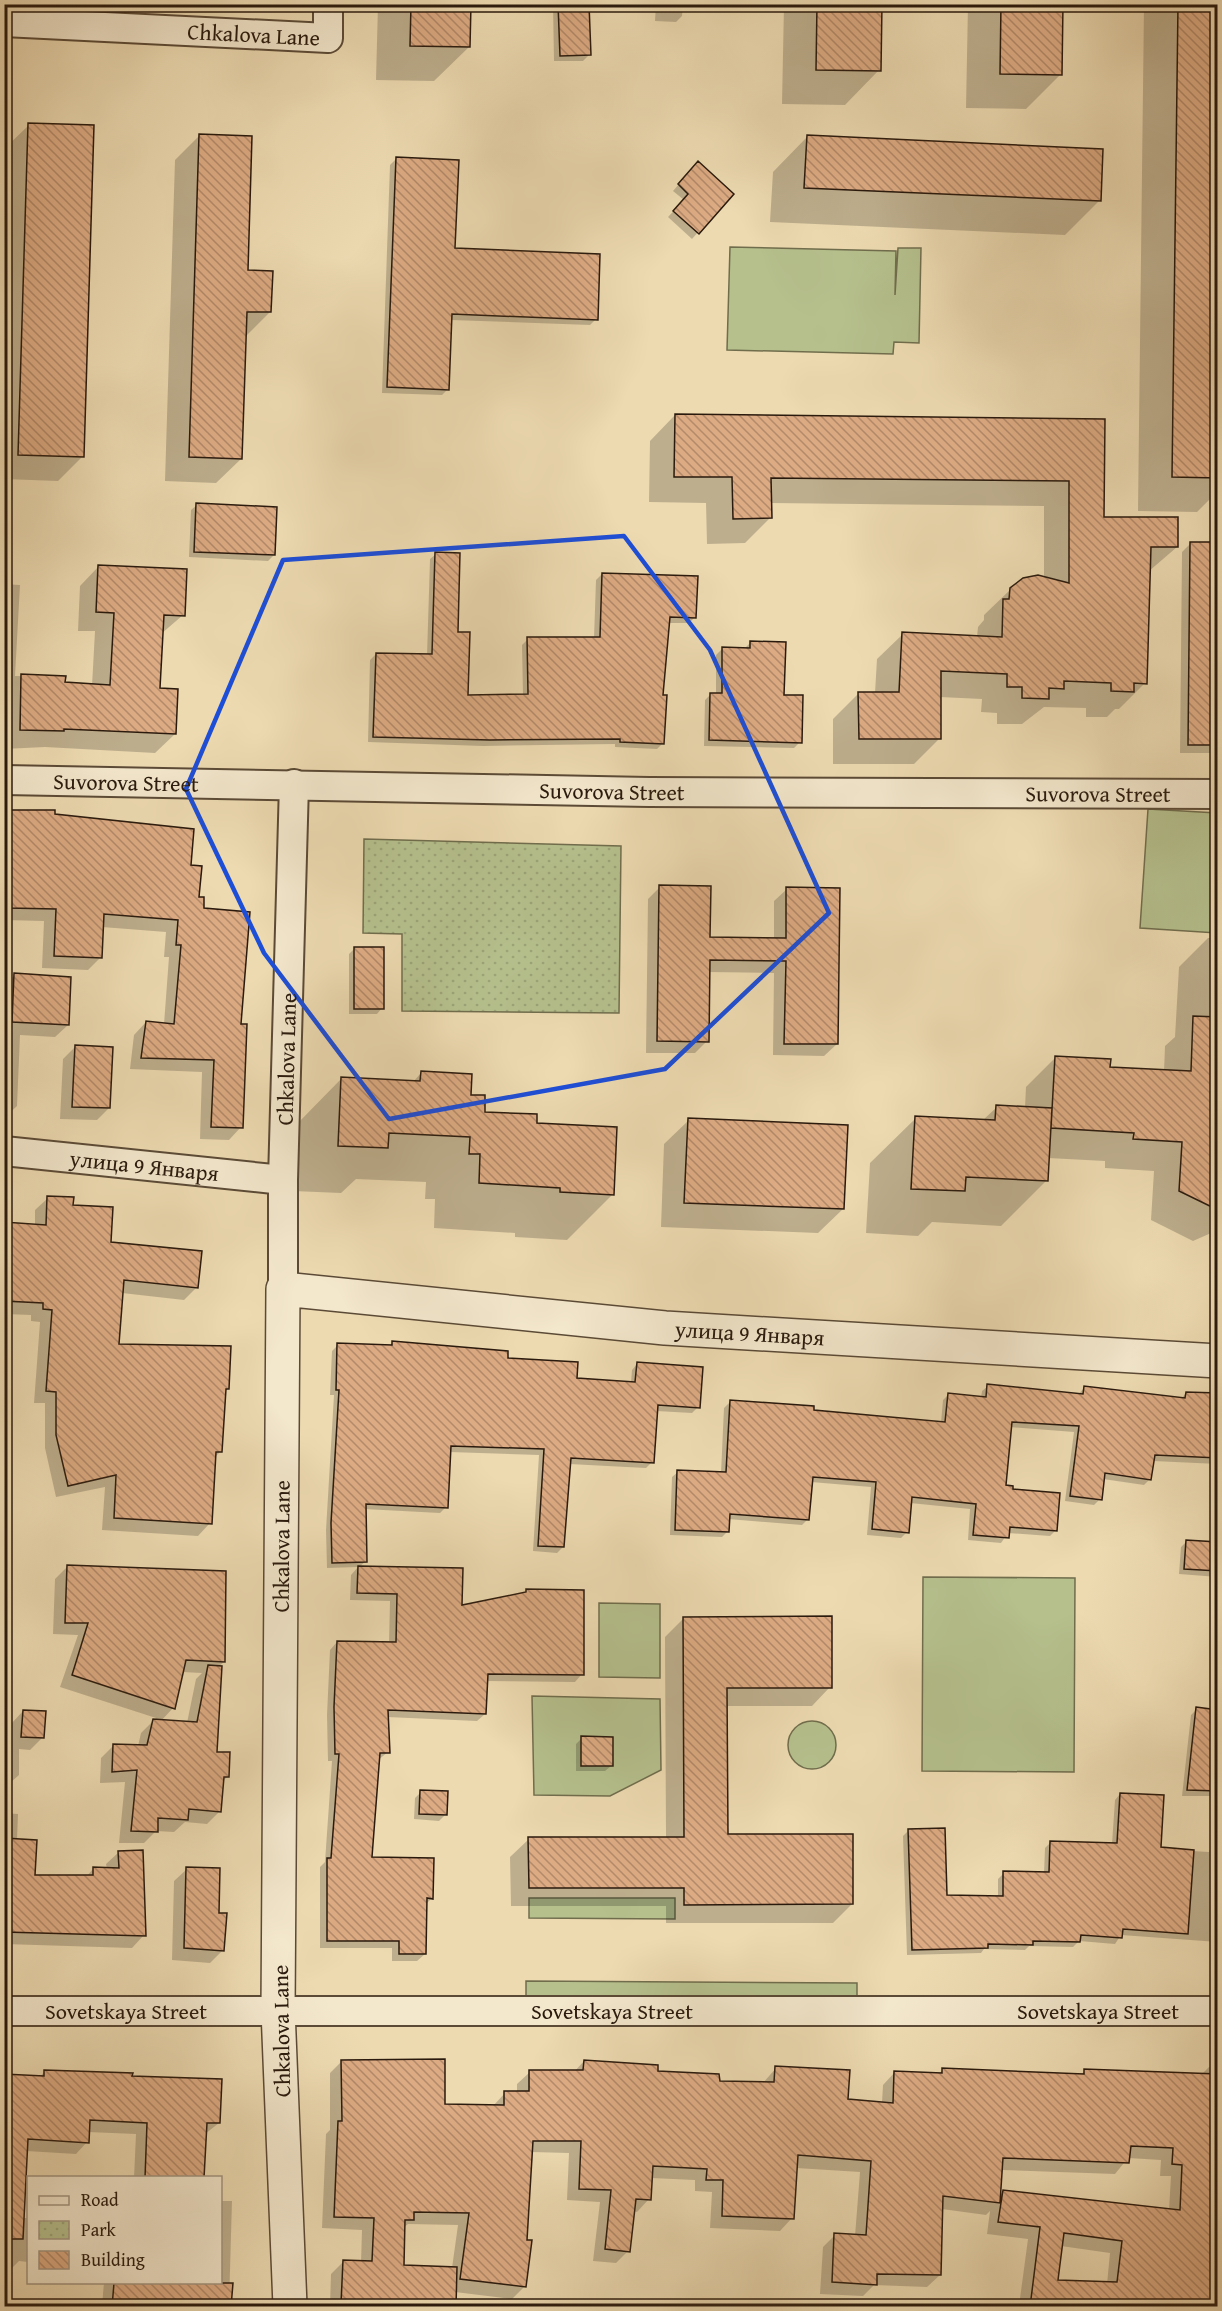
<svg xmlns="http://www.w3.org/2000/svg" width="1222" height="2311" viewBox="0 0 1222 2311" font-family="'Gentium Book Plus',serif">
<defs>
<pattern id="park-dots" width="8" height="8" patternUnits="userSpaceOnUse" patternTransform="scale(1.5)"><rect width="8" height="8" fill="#b5c08d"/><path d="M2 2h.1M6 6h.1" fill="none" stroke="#9ca478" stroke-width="1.8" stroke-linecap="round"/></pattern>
<pattern id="building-back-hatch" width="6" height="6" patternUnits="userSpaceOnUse" patternTransform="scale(1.5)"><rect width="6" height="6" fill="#ddab83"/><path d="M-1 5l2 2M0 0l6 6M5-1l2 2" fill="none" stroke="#b38a6a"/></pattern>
</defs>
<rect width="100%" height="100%" fill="#eddab1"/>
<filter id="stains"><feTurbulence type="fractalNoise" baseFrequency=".00333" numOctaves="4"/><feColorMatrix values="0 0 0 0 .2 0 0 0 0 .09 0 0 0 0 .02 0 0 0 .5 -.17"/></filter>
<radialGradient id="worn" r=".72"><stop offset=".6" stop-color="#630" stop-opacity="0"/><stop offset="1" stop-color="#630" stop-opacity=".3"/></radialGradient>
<!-- grass -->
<path fill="#b5c08d" stroke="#706d4d" stroke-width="1.5" d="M730,247L896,251L895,295L898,248H921L919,343L894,342L893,354L727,350Z
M1148,809L1217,813V933L1140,928Z
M923,1577L1075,1578L1074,1772L922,1771Z
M599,1603L660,1604V1678L599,1677Z
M532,1696L660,1699L661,1770L610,1796L534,1795Z
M788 1745a24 24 0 1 1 48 0a24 24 0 1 1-48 0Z
M529,1898H675V1919L529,1918Z
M526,1981L857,1983V1999L526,1998Z"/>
<!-- park -->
<path fill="url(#park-dots)" stroke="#706d4d" stroke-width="1.5" d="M364,839L621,846L619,1013L402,1011V934L363,933Z"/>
<!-- shadow -->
<path fill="#0003" fill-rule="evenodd" d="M86,4H130L128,7Z
M264,4H298L294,9L264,7Z
M378,4H470L469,47L434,81L376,80Z
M553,4H587L589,55L583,61H554Z
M656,4H683L682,16L676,22L655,21Z
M784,4H880L879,70L845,105L782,104Z
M968,4H1061V74L1026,109L966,108Z
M1144,4H1218V491L1197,512L1138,511Z
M29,125L83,456L58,481L4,479V149Z
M200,135L247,271L270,312L245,337L241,459L216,483L165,481L175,160Z
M807,137L1100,200L1065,235L770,222L773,172Z
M396,159L453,249L596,319L590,325L451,320L448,389L442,395L382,393L390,165Z
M692,169L732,194L692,239L668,217L684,200L673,191Z
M675,415L1104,420L1103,518L1177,547L1148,572L1145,683L1119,709H1115L1107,717H1086V708L1044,707L1022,724H997V713L981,712L982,699L940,697V738L914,764H833V719L859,693H875L877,659L903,634L977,637L978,627L984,620V615L1011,589L1044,578V506L770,503V518L745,543L707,544L706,503L649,502L650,441Z
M197,505L274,555L268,561L189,557L191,510Z
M1191,543H1218V747L1212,753H1180L1182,552Z
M436,554L456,633L466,696H523L522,645L528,639L594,638L596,580L602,574L695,617L689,623H668L661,696L663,743L657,749L615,747V744L483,746L368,742L370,660L376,654L427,656L430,559Z
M99,566L183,615L161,634L158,689L175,734L155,753L45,747L4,749V584L20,585L15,676L64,677V684L92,686L95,631H78L80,586Z
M751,642L782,696L800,742L794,748L704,746L705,700L711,694H716V655L722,649H744Z
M4,810L53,815L190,866L239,1026L241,1127L229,1140L200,1139L202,1072L130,1069L134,1035L146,1022L164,1024L169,957H164L166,932L102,927L100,958L88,970L42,968L44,921L4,920Z
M660,887L708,938L774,939V901L787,889L837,1044L824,1056L773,1055L774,973L708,972L707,1041L695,1053H646L648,899Z
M1208,938H1218V1230L1193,1241L1151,1220L1154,1171L1105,1168V1161L1048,1158L1047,1180L1001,1226L932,1222L918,1236L866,1233L870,1163L916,1118L982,1121L997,1107L1025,1108L1026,1087L1055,1058L1108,1069L1164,1072L1165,1046L1175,1037L1179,967Z
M355,948L382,1008L377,1014H349V954Z
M15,975L68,1025L55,1037L20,1035L17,1106L4,1118V985Z
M75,1047L109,1108L97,1120L60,1119L63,1059Z
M421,1073L469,1096L483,1113L535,1124L613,1194L567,1240L515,1237V1233L434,1228L435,1199H425L426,1182L356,1179L341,1193L293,1191L297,1124L342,1078L413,1082Z
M689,1120L843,1209L818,1233L661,1227L664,1144Z
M48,1198L72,1207L110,1243L197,1287L184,1300L122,1293L117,1345L228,1388L224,1392L221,1451L214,1458L210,1523L198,1536L102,1530L105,1487L56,1497L45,1448V1403H34L40,1322L31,1321V1315L4,1314V1223L35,1225V1210Z
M392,1343L506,1360L576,1379L631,1383L632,1370L637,1364L698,1407L692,1413L656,1411L652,1462L646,1468L569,1464L563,1547L557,1553L533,1551L539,1455L449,1452L446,1507L440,1513L364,1509L366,1561L359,1567L460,1606L523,1594L527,1591L582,1674L575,1682L486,1681L485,1714L477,1721L387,1717L388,1752L378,1760L371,1858L432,1898L426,1904L425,1954L417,1961H392V1948H320V1867L325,1862L332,1761H328L327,1715L330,1650L337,1642L389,1643L390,1601L350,1600L351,1575L358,1567L327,1568L326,1530L334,1395H330L332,1351L338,1345L389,1346Z
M988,1386L1078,1395L1084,1388L1181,1399L1186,1393L1218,1395V1464L1153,1461L1150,1479L1144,1485L1103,1479L1100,1499L1094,1505L1065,1501L1074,1432L1010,1427L1005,1486L1055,1531L1050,1536L1008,1533L1001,1543L968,1540L970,1509L910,1503L907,1532L901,1538L867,1535L871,1487L811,1482L808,1519L802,1525L728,1519V1531L722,1537L670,1535L672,1477L678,1472L721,1473L724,1408L730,1402L941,1423L943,1400L949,1394L981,1398L982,1391Z
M1187,1541L1218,1544V1577L1179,1574L1181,1547Z
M67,1567L224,1662L218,1667L215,1753L228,1776L222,1782L220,1811L207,1824L185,1822L174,1832L156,1831L144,1843H119L125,1782L100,1783L101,1758L114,1745L138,1746L141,1733L156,1718L60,1687L78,1635L53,1634L55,1579ZM182,1672L202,1673L196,1679L187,1723L161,1721L173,1708Z
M684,1618L830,1687L812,1706H726V1836L852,1904L833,1923H666V1906H511L510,1857L529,1839L666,1838L665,1637Z
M1218,1628V1657H1212L1214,1632Z
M1197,1709L1218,1711V1796H1182L1191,1715Z
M23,1711L42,1738L30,1750L19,1749V1775L4,1788V1746H10L11,1724Z
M582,1738L611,1766L605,1771H576V1744Z
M421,1792L445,1815L439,1821L414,1819L415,1798Z
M1120,1794L1159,1849L1209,1852L1218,1827V1942L1121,1935L1115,1944L1079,1941L1073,1947L1029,1946L1025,1950L984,1949L981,1953L907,1955L903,1836L909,1830L946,1896L998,1897V1879L1004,1873L1044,1874L1045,1848L1051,1842L1112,1844L1115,1800Z
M4,1813L18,1814L17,1840L34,1876L86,1877L93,1869H107L106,1864L119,1852L144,1935L132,1948L4,1944Z
M187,1869L223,1950L210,1963L172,1960L174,1881Z
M342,2061L444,2105L493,2106L505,2093H517V2084L530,2072H574L584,2061L718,2083H763L776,2068L847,2101L882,2103L883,2085L895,2072L938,2074L943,2070L1080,2075L1085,2071L1201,2075L1209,2067H1218V2306H1019L1028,2239L987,2234L990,2211L986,2215L942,2209L940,2275L927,2287L874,2285L863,2296L820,2294L823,2247L835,2235L855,2236L860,2172L796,2168L792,2218L780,2231L710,2228L712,2192L695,2191V2180L651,2178L649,2199L637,2212L633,2211L628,2251L616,2263L593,2261L600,2202L567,2200L569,2153L531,2152L526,2241L530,2242L524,2287L512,2299L455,2292L454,2306H330L331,2274L343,2262L361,2263L362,2230L322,2228L326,2134L330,2130V2073ZM1128,2158L1161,2160L1160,2176H1171L1169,2210L1004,2191L999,2196L1001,2170L1115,2174ZM408,2224L458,2225L452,2268L402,2266L403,2228ZM1061,2246L1110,2253L1107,2284L1056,2281Z
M45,2071L131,2078L219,2123L205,2134L203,2178H134L136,2134L88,2132L87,2142L76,2154L26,2151L23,2218H28V2262L19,2261L12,2268H4V2075L39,2078Z
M220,2201H232L229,2306H169L167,2282H220Z
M104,2282H147V2306H102Z
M681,2302L758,2303V2306H676Z"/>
<!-- building -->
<path fill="url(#building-back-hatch)" stroke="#2a1a0d" stroke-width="1.5" fill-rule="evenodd" d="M411,4H471L470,47L410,46Z
M558,4H589L591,55L560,56Z
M817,4H882L881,71L816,70Z
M1001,4H1063L1062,75L1000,74Z
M1178,4H1218V478L1172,477Z
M28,123L94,125L84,457L18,455Z
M199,134L252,136L248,270L273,271L271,312H247L242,459L189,457Z
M807,135L1103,149L1101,201L804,188Z
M396,157L459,160L455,248L600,254L598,320L452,314L449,390L387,387Z
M698,161L734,194L699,234L673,211L688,194L678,184Z
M675,414L1105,419L1104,517H1178V547H1151L1147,684L1134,683V692L1111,691V683L1064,681V689L1049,688V699L1022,698V687H1007V674L941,671V739H859L858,692H899L902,632L1002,637L1003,599H1009L1010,588L1023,578L1038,575L1069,583V481L771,478L772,518L733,519L732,477H674Z
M196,503L277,507L275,555L194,552Z
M1190,542H1218V745H1188Z
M435,552L460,553L458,632H470L468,695L528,694L527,637H600L602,573L698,576L696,618L670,617L663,695H667L664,744L620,742V739L490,740L373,737L376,653L432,654Z
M98,565L187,569L185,616L164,615L160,688L178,689L176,734L64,729V731L20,730L21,674L66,676L65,682L110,685L114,613L96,612Z
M750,641L786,642L784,695H803L802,743L709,740L710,693H722V647L750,648Z
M4,810H55V814L194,829L191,865L202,866L199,897H204V908L250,912L241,1024H247L243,1128L211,1127L214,1060L141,1058L146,1021L174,1024L181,945H176L178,920L104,914L102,958L54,956L56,909L8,908L10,846H4Z
M659,885L711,886L710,937L786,938V887L840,888L838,1044H784L786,961L710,960L709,1042L657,1041Z
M354,947H384V1009H354Z
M14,973L71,977L69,1025L12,1022Z
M1193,1016L1218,1017V1210L1179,1191L1182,1142L1133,1139L1134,1133L1051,1128L1055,1056L1111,1059L1110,1067L1191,1071Z
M75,1045L113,1047L110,1108L72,1107Z
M421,1071L472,1074L471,1095H485V1112L537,1114V1123L617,1127L614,1195L560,1192V1188L479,1183L480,1154H469L470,1137L389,1133L388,1148L338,1146L341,1077L420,1081Z
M996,1105L1052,1108L1048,1181L966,1177L965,1191L911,1189L915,1116L995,1120Z
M688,1118L848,1125L844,1209L684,1203Z
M47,1196L74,1197L73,1205L113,1207L111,1242L202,1251L198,1288L124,1280L119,1344L231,1346L229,1389H226L222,1452H216L212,1524L114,1518L116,1475L68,1486L56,1435V1392L46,1391L52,1310L43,1309V1303L4,1301V1222L46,1225Z
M392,1341L508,1351V1358L578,1362L577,1378L635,1382L637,1362L703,1367L700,1408L658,1405L654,1463L571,1458L564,1547L538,1546L544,1449L451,1446L448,1508L366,1504L367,1562L332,1563L331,1523L339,1390H336L337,1343L392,1345Z
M987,1384L1083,1394L1084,1386L1185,1398L1186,1392L1218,1393V1458L1155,1455L1151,1480L1105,1473L1102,1500L1070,1496L1079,1426L1012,1422L1006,1485L1013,1486V1489L1060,1493L1057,1531L1010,1527L1009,1538L973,1535L976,1504L912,1497L909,1533L872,1529L876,1482L813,1477L809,1520L730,1514L729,1532L675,1530L677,1470L726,1472L730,1400L814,1406V1410L945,1422L948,1393L986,1397Z
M1186,1540L1218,1542V1571L1184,1569Z
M67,1565L226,1571L225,1662L186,1660L175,1709L72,1675L88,1623H65Z
M358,1566L463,1568L462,1605L526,1592V1589L584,1590V1675L488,1674L486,1714L388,1710L390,1753H380L372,1857L434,1858L433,1899L427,1898L426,1954H399V1941H327V1858H331L339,1754H335L334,1707L337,1641L396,1642L397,1594L357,1593Z
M832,1616V1688H727L728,1834H853V1904L684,1905V1888H529L528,1837H684L683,1617Z
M208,1665L222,1666L217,1752H230L229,1777H224L221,1812L189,1809L188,1820L158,1818V1832L131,1831L137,1770L112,1772L113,1744L147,1745L153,1719L197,1722Z
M1196,1707L1218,1710V1791L1187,1790Z
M23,1710L46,1711L44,1738L21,1737Z
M581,1736L613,1737V1766H581Z
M420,1790L448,1791L447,1815L419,1814Z
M1120,1793L1164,1795L1161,1847L1194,1850L1188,1934L1123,1929L1122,1938L1081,1935L1080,1942L1033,1941V1945L988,1944V1948L912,1950L908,1829L945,1828L947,1895L1003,1896V1871L1049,1872L1050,1841L1117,1843Z
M4,1838L37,1840L35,1875H93V1867L119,1868L118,1851L143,1850L146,1936L4,1932Z
M186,1867L220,1868L219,1913H227L224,1951L184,1948Z
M445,2059V2104L504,2105V2091H529V2070H583L584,2060L658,2065V2071L719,2074L720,2081L774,2082L775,2066L850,2070L848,2099L893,2103L894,2071L942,2073V2068L1084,2074V2069L1218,2074V2307H1030L1040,2227L998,2222L1003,2190L1180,2210L1182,2165L1172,2164L1173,2148L1131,2146L1129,2163L1003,2158L1000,2203L943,2196L941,2275L877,2274V2285L832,2282L834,2233L866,2235L871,2161L798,2155L794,2219L722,2216L723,2180H706L707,2169L653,2166L651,2200L636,2199L630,2252L605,2249L611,2190L579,2189L581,2141H533L527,2240H532L526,2287L460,2279L469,2213L414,2212V2220H405L404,2265L457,2267L456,2307L341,2304L343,2260L372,2261L374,2218L334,2217L338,2121H342L341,2060ZM1064,2233L1122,2241L1117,2282L1058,2280Z
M44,2070L133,2073L132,2076L222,2079L220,2123H207L204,2178H145L147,2123L90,2120L89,2143L28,2139L23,2239H4V2074L44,2076Z
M114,2283H233L231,2307H112Z"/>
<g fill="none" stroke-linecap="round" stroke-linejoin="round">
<defs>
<g id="minor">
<path id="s1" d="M4,22L328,38V4"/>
<path id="s2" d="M4,780L649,792L1218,794"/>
<path id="s3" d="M4,1151L283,1180"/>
<path id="s4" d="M283,1289V1180L294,784"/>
<path id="s5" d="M4,2011H1218"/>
</g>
<g id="tertiary">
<path id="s6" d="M290,2306L278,2010L283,1289L665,1328L1218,1361"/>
</g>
</defs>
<!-- minor casing -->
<use href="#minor" stroke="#5b4a36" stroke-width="32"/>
<!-- tertiary casing -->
<use href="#tertiary" stroke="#5b4a36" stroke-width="36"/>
<!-- minor -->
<use href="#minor" stroke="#f3e7cc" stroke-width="28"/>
<!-- tertiary -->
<use href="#tertiary" stroke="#f3e7cc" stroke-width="33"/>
</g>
<!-- marked area -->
<path fill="none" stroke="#1d4ed8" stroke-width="4.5" stroke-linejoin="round" d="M624,536L710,650L829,913L665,1069L389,1119L264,953L186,789L283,560Z"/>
<g text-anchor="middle" stroke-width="5" stroke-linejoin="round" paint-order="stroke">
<!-- street labels -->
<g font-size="22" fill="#2a1a0d" stroke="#f3e7cc">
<text dy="8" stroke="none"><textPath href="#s1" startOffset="250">Chkalova Lane</textPath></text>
<text dy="8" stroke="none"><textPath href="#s2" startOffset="122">Suvorova Street</textPath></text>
<text dy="8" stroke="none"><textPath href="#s2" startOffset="608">Suvorova Street</textPath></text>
<text dy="8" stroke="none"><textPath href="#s2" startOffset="1094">Suvorova Street</textPath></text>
<text dy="8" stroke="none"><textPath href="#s4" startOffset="230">Chkalova Lane</textPath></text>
<text dy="8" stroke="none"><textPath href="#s3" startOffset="141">улица 9 Января</textPath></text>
<text dy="8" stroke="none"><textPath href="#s6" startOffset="1486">улица 9 Января</textPath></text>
<text dy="8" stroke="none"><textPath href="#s6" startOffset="760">Chkalova Lane</textPath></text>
<text dy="8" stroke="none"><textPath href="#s5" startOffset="608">Sovetskaya Street</textPath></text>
<text dy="8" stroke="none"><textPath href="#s5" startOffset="122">Sovetskaya Street</textPath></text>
<text dy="8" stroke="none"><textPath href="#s5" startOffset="1094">Sovetskaya Street</textPath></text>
<text transform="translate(281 2031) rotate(-91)" y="8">Chkalova Lane</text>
</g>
</g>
<!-- margin -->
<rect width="1222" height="2311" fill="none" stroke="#eddab1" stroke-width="24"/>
<rect x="6" y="6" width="1210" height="2299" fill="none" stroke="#2a1a0d" stroke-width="3"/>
<rect x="12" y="12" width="1198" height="2287" fill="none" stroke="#2a1a0d" stroke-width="1.5"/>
<!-- legend -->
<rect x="27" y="2176" width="195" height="108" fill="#f3e7cc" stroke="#a39580" stroke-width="1.5"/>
<rect x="39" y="2196" width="30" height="9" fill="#f3e7cc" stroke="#a39580" stroke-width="1.5"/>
<text x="81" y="2206" font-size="18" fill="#2a1a0d">Road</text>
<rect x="39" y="2221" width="30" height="18" fill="url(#park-dots)" stroke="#a39580" stroke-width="1.5"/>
<text x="81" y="2236" font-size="18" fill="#2a1a0d">Park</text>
<rect x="39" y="2251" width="30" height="18" fill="url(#building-back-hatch)" stroke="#a39580" stroke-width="1.5"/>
<text x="81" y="2266" font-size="18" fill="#2a1a0d">Building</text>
<rect width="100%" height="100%" filter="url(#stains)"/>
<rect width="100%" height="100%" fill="url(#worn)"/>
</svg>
